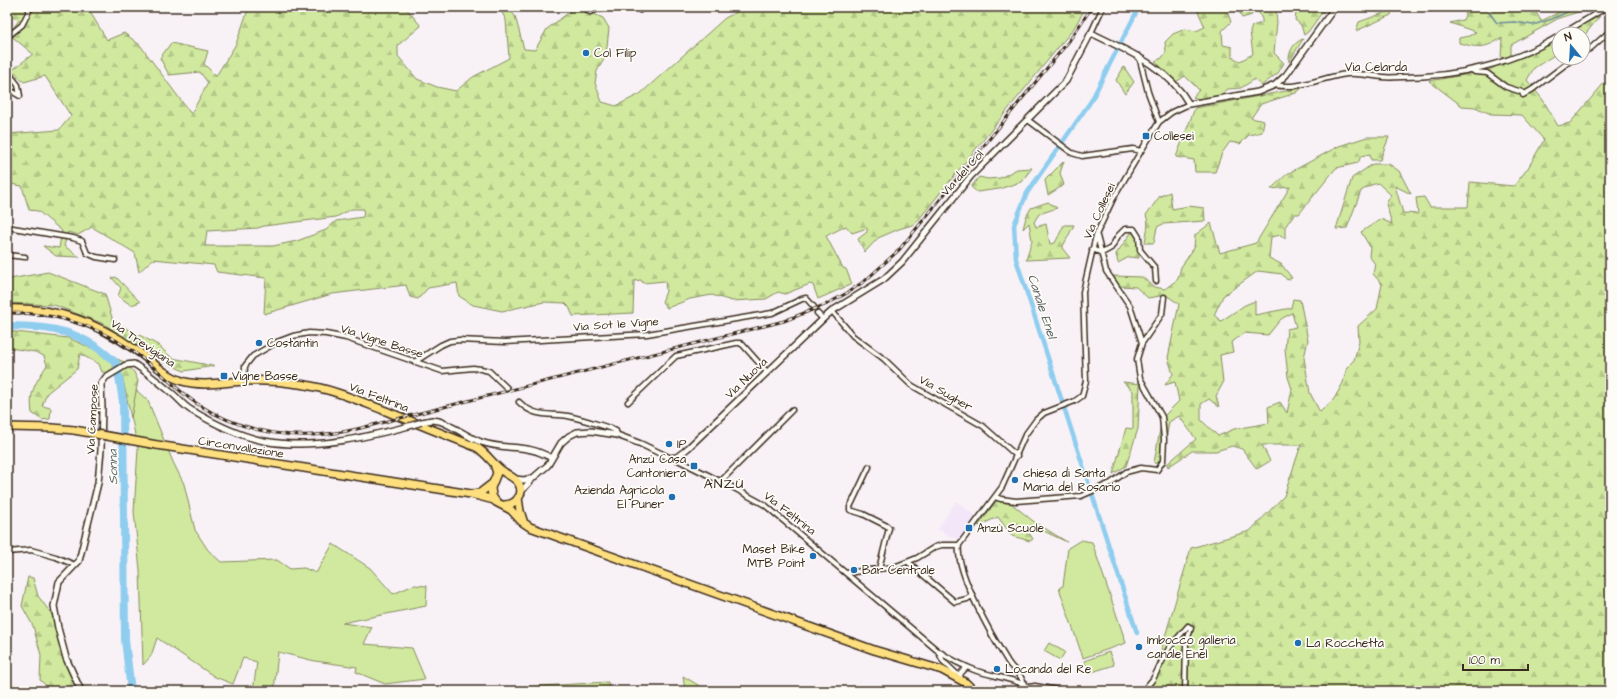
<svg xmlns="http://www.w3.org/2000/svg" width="1617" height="698" viewBox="0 0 1617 698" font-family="'Architects Daughter',sans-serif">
<defs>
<pattern id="forest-firs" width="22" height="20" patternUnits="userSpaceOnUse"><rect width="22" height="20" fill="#d0e99f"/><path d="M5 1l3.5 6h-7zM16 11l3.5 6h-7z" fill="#b4c888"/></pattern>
</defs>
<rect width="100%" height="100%" fill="#f8f2f7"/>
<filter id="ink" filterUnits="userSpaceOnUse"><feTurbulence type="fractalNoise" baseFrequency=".025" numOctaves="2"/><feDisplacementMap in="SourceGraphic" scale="8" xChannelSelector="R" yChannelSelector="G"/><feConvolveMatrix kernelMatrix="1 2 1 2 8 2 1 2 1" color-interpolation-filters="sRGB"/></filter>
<g filter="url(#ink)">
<!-- built -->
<path fill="#f3e6f8" d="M956,501L977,517L961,541L944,533L938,529Z"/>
<!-- green -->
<path fill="#d0e99f" stroke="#868a5e" d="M136,390L148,401L173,462L184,484L195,530L208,550L221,562L277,560L290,569L304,568L316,573L333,544L370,568L393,594L414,585L427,586L426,606L342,623L372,627L364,644L412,648L425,679L385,684L356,672L357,667L315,661L278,652L274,691H253L257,662L243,658L233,684L215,677L157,638L151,656L143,665L140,570L134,512L138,449L131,415Z
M1081,540L1092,542L1126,643L1083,658L1059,588L1063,586L1068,548Z
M1049,643L1065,652L1060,660L1044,651Z
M1109,652L1114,665L1089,673L1084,661Z
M683,676L708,691H685Z
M608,682L609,691H526L525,687Z"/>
<!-- forest -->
<path fill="url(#forest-firs)" stroke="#868a5e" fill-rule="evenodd" d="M7,7H82L90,12L107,40L124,33L140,45L191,114L208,83L200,72L169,75L160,58L171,43L208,51L204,64L216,76L236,44L249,7H405L421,26L398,45V56L417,79L437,87L456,91L473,77L509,58L506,20L499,7H507L515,16L524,49L535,50L547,29L576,7H578L603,18L609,28L606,56L597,71L595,83L602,102L616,106L640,94L725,18L747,7H1086L1074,28L915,224L899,229L878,238L865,252L858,239L867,232V228L852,233L846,226L826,236L843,268L846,269L852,284L818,299L813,285L810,284L785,294L778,292L766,299L732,301L712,295L690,299L667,308L662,302L666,291L665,281L643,283L641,280L634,281L633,313L573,316L569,307L565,303L544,302L502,311L473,305L459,296L457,283L428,288L418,299L410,297L406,285L332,294L264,314L266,278L217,272L214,265L153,259L139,272L135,253L92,227L78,235L68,232L64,246L80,257L56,256L43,246L59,248L62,231L38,211L29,210L22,186L10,184L7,187V134L59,130L71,116L45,76L24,82L11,71L33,54L9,34L19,20L11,16L7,17ZM352,209H364L363,217L336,221L326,230L297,241L273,246H205L207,231L258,228L264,226L336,217Z
M1196,7H1201L1204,10L1205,7H1228V14L1231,22L1222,31L1223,45L1232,47V57L1240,61L1253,54L1250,32L1252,26L1262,23V19L1256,7H1279L1276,12L1277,22L1274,53L1284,63L1278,73L1261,86L1255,79L1241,88L1228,89L1218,97L1201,100L1193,97L1199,90L1185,76L1176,82L1155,61L1162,58L1166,52L1165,42L1173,34L1185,29L1196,31L1205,27Z
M1247,7H1249L1252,15L1242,18L1240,13Z
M1292,7H1326L1308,32L1304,35L1301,25L1295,20L1296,13Z
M1468,7H1501L1503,11L1517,7H1533L1541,21L1570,7H1586L1578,12L1559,18L1511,45V56L1501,58L1502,38C1484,49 1479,48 1459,43V38L1469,36L1476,32L1450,23L1463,20Z
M1392,10L1391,15L1356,31L1359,22Z
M1600,16L1583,37V34H1563Z
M1559,36V52L1534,68L1527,80L1543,100L1558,126L1570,123L1604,83L1610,81V691H1149L1191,548L1250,531L1284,496L1301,445H1262L1270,461L1257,469L1242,449L1232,446L1216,451H1192L1168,467L1167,464L1196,439L1179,416L1169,422L1162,464L1154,463L1162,418L1179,401L1175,382L1165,385L1173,374L1168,358L1179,304L1166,295L1148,298L1136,287L1120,286L1113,276L1142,277L1154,287L1165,289L1178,279L1181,267L1194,248L1195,235L1211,223L1220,253L1256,243L1290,187L1271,189L1287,174L1339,146L1367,137H1389L1380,160H1371L1370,154L1361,156L1358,163L1336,168L1299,214H1294L1285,227V239L1281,235L1271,237L1269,258L1281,264L1292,278L1287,280L1282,274L1258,271L1223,296L1214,315L1221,321L1245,305L1255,301V315L1291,308L1293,299L1300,300L1308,340L1304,358L1310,393L1320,412L1334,399L1343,383L1347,367L1354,360L1359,342L1358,326L1377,309L1382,284L1373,274L1375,264L1369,256L1370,247L1361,232L1381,219L1392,224L1386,204L1391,195L1378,183L1371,185L1361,191L1347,228L1336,229L1352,178L1373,164H1389L1399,171L1411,194L1395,186L1403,213L1418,214L1416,198L1424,197L1430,207H1468L1470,182L1514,186L1528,168L1544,140L1522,115L1491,114L1475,107L1462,106L1429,81L1487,71ZM1292,313L1296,327L1287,329L1285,349L1288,377L1292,389L1287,413L1280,402L1268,407L1269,423L1234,429L1218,436L1201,420V404L1209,399L1219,407L1216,396L1223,383L1220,355L1233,352L1231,343L1244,333L1268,335L1281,319Z
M1303,39L1289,62C1288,52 1294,42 1303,39Z
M1124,67L1134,82L1125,94L1116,80Z
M1302,88L1296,93L1261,104L1251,118L1264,121L1262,132L1249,135L1240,144L1230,142L1222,153L1215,172H1195L1194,160L1176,157L1195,108Z
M1064,161L1060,173L1064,185L1048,195L1045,180Z
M1032,168L1021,182L999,189L977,192L971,187L979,177L988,179L1000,178L1017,169Z
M1170,192L1172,209L1189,206L1204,208L1205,221L1163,224L1157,227L1154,243H1145C1146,232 1150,225 1146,215L1160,196Z
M1048,202L1057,208L1039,214L1034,222L1036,227L1046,224L1050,244L1055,243L1064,225H1074L1062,248L1070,258L1026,260L1032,241L1029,223L1023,229L1026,217L1031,208Z
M1131,233H1137L1139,258L1129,257L1118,263L1116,254Z
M48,272L105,294L113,321L158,345L172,358L214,366L184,371L155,358L104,324L54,305L7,303V277L10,279Z
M116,277L140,302L131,305L118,296L121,288L112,278Z
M7,331L68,338L124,362L134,372L138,381L131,418L122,375L102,372L99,364L80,354L77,369L47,393L42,406L51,408L50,419L42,420L32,413C29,391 35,384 47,365L44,356L35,352L10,348L7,349Z
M1123,382L1140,384L1138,429L1126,466L1113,474L1126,428L1133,429V391Z
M996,501L1012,504L1033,521L1067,542L1031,525L1027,530L1033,539L1030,541L1012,536L998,517L978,526Z
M28,577L33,578L38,596L53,616L75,688L79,691H52L40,680L41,655L33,626L22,606Z"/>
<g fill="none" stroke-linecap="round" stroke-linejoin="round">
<!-- stream -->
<path stroke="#6d8c9b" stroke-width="1.5" d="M1485,7L1497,23L1514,22L1533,25L1552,19L1578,7"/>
<!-- canal -->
<path stroke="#8fcdef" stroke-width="4.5" d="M1137,633L1016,259L1014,225L1027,193L1091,101L1139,7"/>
<!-- river -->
<path stroke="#8fcdef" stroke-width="8" d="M7,326C53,326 83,331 117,364L123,402L125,640L131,691"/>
<defs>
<path id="minor" d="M584,7L590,12L601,8L614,7
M630,7L638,8L640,10
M1091,33L1103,7
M1562,34L1607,7
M7,37L22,25L31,7
M1583,52L1591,48L1610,31
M1139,56L1148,92L1159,122
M1472,70L1475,72L1487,73L1506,87L1522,92L1523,95L1533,89L1574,58
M7,71L18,85L20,96L13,92L7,90
M1275,85C1300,90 1322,77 1347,74C1359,73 1371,76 1383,77C1389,78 1395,77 1402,77C1456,77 1512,64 1559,36
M1028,120L1072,153L1082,156L1133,149L1141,151
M7,227L73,238L82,241L87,253L96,257L115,260
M1092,249L1102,253L1111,248L1118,236L1125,229H1134L1139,237L1140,250L1155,268L1156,281
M7,255L25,257
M832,311L853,336L884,359L911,385L983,426L1017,456
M817,313L823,319
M1142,343L1162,314L1164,297
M416,361L441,345L450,341L459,340L505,342L647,334L772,313L802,299L806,298L814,307
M244,381L245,366L253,356L277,342L293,336L309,333L326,334L346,338L442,371L473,368L481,369L489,371L507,388
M519,402C535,418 549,413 568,416C583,419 596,424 610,428L616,431L617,435
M628,402L676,356L736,343H740L743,345L767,372
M674,458L732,487L765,505L938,651C950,659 963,666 977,671C996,677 1018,679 1035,691
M869,467L850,507V510L863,514L887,526L889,528L879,569
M721,481L792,410
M995,497L1001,499L1016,501L1081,496L1111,483L1126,472L1141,468L1157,470L1163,461L1164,439L1162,417L1140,378L1137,359L1142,343L1130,306L1106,271L1097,236
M7,552L31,550L56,557L75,565
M908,562L955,602L967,599L973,595
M846,573L894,567L917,558L935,547L942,545H959
M938,651L943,661L961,678
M960,677L961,673L967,667
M1024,684C1020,671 1014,672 1008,662C993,638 955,572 959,545L1002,487L1025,435L1036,420L1044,413L1075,401L1082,396L1086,381L1083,292L1096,235L1113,199L1141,151L1159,122L1172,112L1189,104
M1029,687L1035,686L1063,691
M1143,691L1153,679L1169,648L1188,626L1191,628L1186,644L1185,691"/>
<path id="tertiary" d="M422,422L432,420L439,421C454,426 467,437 481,442C506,451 527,443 551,458
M515,479L524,480L532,478
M521,492L533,478L548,465L561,443L569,436L577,432L591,431L617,435L641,444L670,458L677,457L688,448L823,319L832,311L884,279L902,262L971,176L1066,81L1091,33C1128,51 1168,67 1189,104L1258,92L1275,85L1286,75L1335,7
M81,691L66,658L58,628L54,606L59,582L79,561L98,483L101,450L102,408L101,384L106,377L126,365L134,364C148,373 160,383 173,394C179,399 184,406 191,410C213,423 239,436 264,441C311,450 363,438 409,426"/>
<path id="primary" d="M7,309C54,307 96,322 134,349C150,359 163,375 182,381C202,387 225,382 245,381C263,380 281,381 299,384C329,388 355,399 383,410C414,422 445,435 476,447C487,453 493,465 504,472C509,476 516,478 519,484C525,495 515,505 504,505
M494,464L497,473L491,488L492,496L496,502L511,510L521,521L530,527L874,650L942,670L966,683L974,691
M518,498L520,511L523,520"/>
<path id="trunk" d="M7,427L53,428L74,430
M157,445L471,494L494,500
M472,494L480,493L493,483"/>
</defs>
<!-- minor casing -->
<use href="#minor" stroke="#3b2a1e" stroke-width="7"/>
<!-- tertiary casing -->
<use href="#tertiary" stroke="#3b2a1e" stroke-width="8"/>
<!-- primary casing -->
<use href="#primary" stroke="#3b2a1e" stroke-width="10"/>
<!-- trunk casing -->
<use href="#trunk" stroke="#3b2a1e" stroke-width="10"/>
<!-- minor -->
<use href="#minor" stroke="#fdfcf7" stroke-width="4"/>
<!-- tertiary -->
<use href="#tertiary" stroke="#fdfcf7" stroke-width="5"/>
<!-- primary -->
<use href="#primary" stroke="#fddf80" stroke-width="7"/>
<!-- trunk -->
<use href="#trunk" stroke="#fddf80" stroke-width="7"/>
<defs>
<path id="rail" d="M7,313C60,312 106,328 147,362C164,375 178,391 196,403C245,435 301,442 357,429L784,321L827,304L847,293L866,280L899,250L1069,41L1092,7"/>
</defs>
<!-- rail casing -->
<use href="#rail" stroke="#3b2a1e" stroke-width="3"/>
<!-- rail -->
<use href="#rail" stroke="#fdfcf7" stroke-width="1.5" stroke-dasharray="4.5" stroke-linecap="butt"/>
<defs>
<path id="tertiary-bridge" d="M409,426L422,422"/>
<path id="trunk-bridge" d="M74,430L157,445"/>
</defs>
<!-- tertiary-bridge casing -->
<use href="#tertiary-bridge" stroke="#3b2a1e" stroke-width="8" stroke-linecap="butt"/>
<!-- trunk-bridge casing -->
<use href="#trunk-bridge" stroke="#3b2a1e" stroke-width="10" stroke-linecap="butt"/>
<!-- tertiary-bridge -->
<use href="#tertiary-bridge" stroke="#fdfcf7" stroke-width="5"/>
<!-- trunk-bridge -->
<use href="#trunk-bridge" stroke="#fddf80" stroke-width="7"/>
</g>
</g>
<!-- markers -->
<g fill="#1f6fb2" stroke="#fdfcf7" stroke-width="1.5">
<circle cx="586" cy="53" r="4"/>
<rect x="1142" y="132" width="8" height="8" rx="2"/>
<circle cx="259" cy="343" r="4"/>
<rect x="220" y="372" width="8" height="8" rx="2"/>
<circle cx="669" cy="444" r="4"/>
<rect x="690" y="462" width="8" height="8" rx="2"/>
<circle cx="1015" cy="480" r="4"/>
<circle cx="672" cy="497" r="4"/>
<rect x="965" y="524" width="8" height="8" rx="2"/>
<circle cx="813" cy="556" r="4"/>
<circle cx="854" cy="570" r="4"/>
<circle cx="1298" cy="643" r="4"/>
<circle cx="1139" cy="647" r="4"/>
<circle cx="997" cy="669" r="4"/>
</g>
<g text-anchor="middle" stroke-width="3.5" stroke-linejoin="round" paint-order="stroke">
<!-- poi labels -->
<g font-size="12" fill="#3b2a1e" stroke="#fdfcf7" text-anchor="start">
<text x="594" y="57">Col Filip</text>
<text x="1154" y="140">Collesei</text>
<text x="267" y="347">Costantin</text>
<text x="232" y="380">Vigne Basse</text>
<text x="677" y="448">IP</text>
<text x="686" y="463" text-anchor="end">Anzù Casa<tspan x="686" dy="14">Cantoniera</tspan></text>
<text x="1023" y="477">chiesa di Santa<tspan x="1023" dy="14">Maria del Rosario</tspan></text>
<text x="664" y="494" text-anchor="end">Azienda Agricola<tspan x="664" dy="14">El Puner</tspan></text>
<text x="977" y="532">Anzù Scuole</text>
<text x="805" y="553" text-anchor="end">Maset Bike<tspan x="805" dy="14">MTB Point</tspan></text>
<text x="862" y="574">Bar Centrale</text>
<text x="1147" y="644">Imbocco galleria<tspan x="1147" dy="14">canale Enel</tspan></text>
<text x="1306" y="647">La Rocchetta</text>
<text x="1005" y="673">Locanda del Re</text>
</g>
<!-- street labels -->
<g font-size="12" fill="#3b2a1e" stroke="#fdfcf7">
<text x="1376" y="71">Via Celarda</text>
<text transform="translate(962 173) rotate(-48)" y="4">Via del Col</text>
<text transform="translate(1099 211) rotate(-65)" y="4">Via Collesei</text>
<text transform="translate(616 324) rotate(-4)" y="4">Via Sot le Vigne</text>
<text transform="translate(382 341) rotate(18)" y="4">Via Vigne Basse</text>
<text transform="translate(143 343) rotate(34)" y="4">Via Trevigiana</text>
<text transform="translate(746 378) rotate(-44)" y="4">Via Nuova</text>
<text transform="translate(946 393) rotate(30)" y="4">Via Sugher</text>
<text transform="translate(379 397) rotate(21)" y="4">Via Feltrina</text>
<text transform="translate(92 419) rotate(-87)" y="4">Via Campose</text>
<text transform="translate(241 447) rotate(9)" y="4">Circonvallazione</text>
<text transform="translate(790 513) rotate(38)" y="4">Via Feltrina</text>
</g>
<!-- water labels -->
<g font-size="13" font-style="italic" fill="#545b5d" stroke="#fdfcf7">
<text transform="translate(1043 306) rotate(72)" y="5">Canale Enel</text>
<text transform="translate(112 467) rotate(-91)" y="5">Sonna</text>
</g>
<!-- quarter labels -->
<g font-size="14" letter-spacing="1" fill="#3b2a1e" stroke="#fdfcf7">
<text x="724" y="488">ANZÙ</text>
</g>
</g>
<!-- margin -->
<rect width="1617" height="698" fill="none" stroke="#fdfcf7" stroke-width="24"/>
<rect x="12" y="12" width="1593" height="674" fill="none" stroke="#3b2a1e" stroke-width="1.5" filter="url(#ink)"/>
<!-- north arrow -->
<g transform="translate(1571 46) rotate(342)"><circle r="19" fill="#fdfcf7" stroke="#afa8a0"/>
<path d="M0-3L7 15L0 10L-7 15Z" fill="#1f6fb2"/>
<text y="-6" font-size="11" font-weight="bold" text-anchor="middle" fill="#3b2a1e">N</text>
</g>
<!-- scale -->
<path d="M1463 664v6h65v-6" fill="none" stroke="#3b2a1e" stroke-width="2"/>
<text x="1469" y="664" font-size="12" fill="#3b2a1e" stroke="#fdfcf7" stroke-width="3" paint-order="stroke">100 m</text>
</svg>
